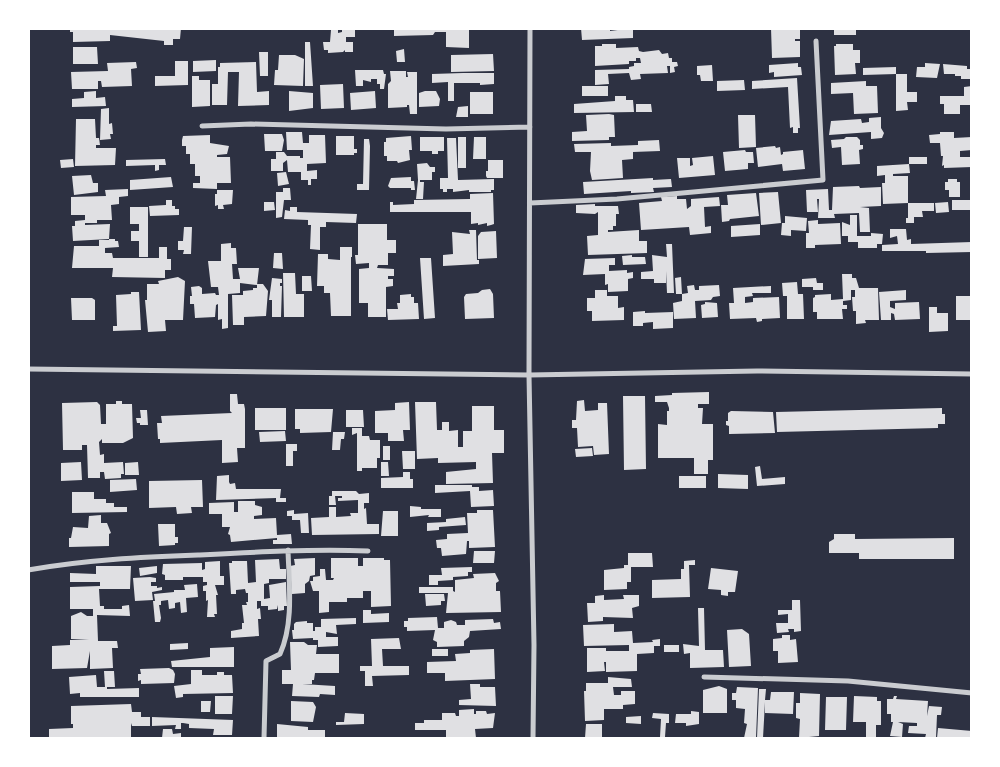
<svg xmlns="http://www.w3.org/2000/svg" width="1000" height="767" viewBox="0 0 1000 767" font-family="Lato,sans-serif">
<rect width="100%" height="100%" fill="#2d3142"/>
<!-- building -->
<path fill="#e0e0e3" d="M70,28L148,29L181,28L180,39H173V45H164V41L110,35V41L73,42V32H70Z
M342,28H355V37H346V42H353V52H345V50L343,52L328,53V50H324L323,42H330L331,30H338V33L342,32Z
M394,28H469V48L446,47V32H435L433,35L394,36Z
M581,28H610V31L633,28V38L582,40Z
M771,28H800V39H795V41H800V57L772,58Z
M834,28H856V35H834Z
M305,42H310L313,86H305Z
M602,44H616V48L638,47L639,51L643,52L659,50L662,54L668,53L669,58H672V62H677L678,66L674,67L675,72L670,73V66H667L668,73L640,74L641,79L631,80L629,73L608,74L609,84L595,85V70L629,69V67L634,66V63H641L640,58H636V61H629V64L595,66V46H602Z
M836,44H853V50H860V63H855L856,74L835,75L834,46H836Z
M73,47H97L98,64H73Z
M404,49L405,62H397L396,51Z
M259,52H268V76H260Z
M493,54L494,71L451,72V55Z
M279,55H295L304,59L303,86L274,85L275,70H278Z
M216,60V71L193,72V61Z
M175,61H188V85L155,86V76H175Z
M136,62L137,68L131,69L132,86L102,87L101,81H98V89H72L71,72L108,71L107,63Z
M256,62L257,92L269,91V105L238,106L239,72H228L227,105H212V84H218V67H220V63Z
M798,63V67H801L802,75L774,77V72L769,73V65Z
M925,63L940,64L937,78L916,77L917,67H925Z
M943,64L967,66V69H972V79H961V76H955V74H944Z
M712,65L713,81H701L700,75H697V66Z
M896,67V74L863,75V68Z
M355,70H383L384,74H386L384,89H380V84H377V79H371V82L363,80V86H356Z
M390,71H406V77H408L407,72H417V114H410L409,105H407V107L388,108V84L391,81Z
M463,73H494V84L480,85V83H454V101H448V82L432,83V74Z
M896,74H907V92H917V102H907L908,110L896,111Z
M192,76H199V80H210V106L192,107Z
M797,78L800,128H798V133H793V127L790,128L788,87L752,89V81Z
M744,80L745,90L717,91V81Z
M866,81V86H877L878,113L854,114L853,93L831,94V83Z
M343,84L344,108L321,109L320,85Z
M582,86H608V96H582Z
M972,86V105H960V114H944V104H940V96H964V87Z
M96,91V98L105,97L106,106L72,107V99L84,98V92Z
M289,91L313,93V108L289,111Z
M375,91L376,108L351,110L350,93Z
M425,91H436L440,99L439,106L419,107V93Z
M470,92H493V114H470Z
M615,96H626V100H633L634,112L574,113V104L615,101Z
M636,104H651L652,112H636Z
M468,106V117H456L458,107Z
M109,108V124L112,123L113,134H110L111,139L100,140L101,109Z
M609,114L614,115L615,137H609V140L572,141V132L587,131L586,115Z
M738,115H755L756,147L739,148Z
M881,117V128L884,133L882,138L871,139V132L829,135L831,121L861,119L862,123L869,122V118Z
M76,119H95L96,138H99L100,145H96V148H116L115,165L75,166Z
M286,132H302L303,143H309V135H325L326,163L307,164V171L317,170V179H311V185H308V180H301V172H288L287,160L283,163V171H271V159H276V152H284L287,156H300V158H303V150H287Z
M940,132H954V138L972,137V150L960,151V157H972V167L944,168V165L942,166L943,156H941L940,143H930L929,135L940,134Z
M264,134H282L284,140L282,151H265Z
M210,135V143L229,146L227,154L217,155V157H230L231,183H217V189L193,188V183H200V176H195V164H190V154H186V146H182V140L183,136Z
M336,136H354V149H357V153H354V155H336Z
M411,136L412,150H409L410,160L398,163L397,161H387V156H384V142H386V138Z
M420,137H444V151H438V154H432V151H420Z
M458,137H466V168H458Z
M474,137H486V159H473Z
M846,137H857L860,140V145H863V149L859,150L860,164L842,165L841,147L832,148L831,140L844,139Z
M447,138H456L458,180L494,179V190H491V192H469V190L453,192V189H447V192H443V189H440V178H448Z
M364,139H369L370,146L369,190H357V184H363Z
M659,140L660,151L633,152V159L622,160L623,178L592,180L590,171L591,152H575L574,144L611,143V146L638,145V141Z
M775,146L776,148L780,147L781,155L783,154V152L803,150L805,169L783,171L782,164L758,167L756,148Z
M745,150L746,152H753L754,163H748V169L725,171L723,152Z
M713,156L715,175L679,178L677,158H690V166L693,165L692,158Z
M909,157H927V164H909Z
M73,159L74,167L61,168L60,160Z
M165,159L166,165H159V170L155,171V165L126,166V160Z
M488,160H503V178H487L486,176V171H488Z
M427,163L430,167H435V172H432V180H420V182H424L423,199H416L418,180L417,164Z
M909,164L910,173L893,174V176H908V203L883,204L882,183H885V175L877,176V166Z
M286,172L289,184L278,186L277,173Z
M91,175L93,183H98V192L74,195L72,176Z
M171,177L173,187L130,190V180Z
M411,177V181H414L415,190H411V188H390L388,186L391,178Z
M653,178V180L671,179L672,187L653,188L654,192L631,193V191L584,194L583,182Z
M948,179H957V182H960V197H949V190H945V182H948Z
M859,186L860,188L881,187V206L860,207L869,208L870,232H860L859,213L834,214L835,218H818L819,199H817L818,212H807L806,190L828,189L829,210H832L833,187Z
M283,188H290L291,200H284L282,217L276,218V192H283Z
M128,189V196L119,197V204L111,205L112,220H97V223H85V225L110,224L109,239H115V241H118L119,247L105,248V253H112L113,258H159V247H167V259H171V270H165V278L112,277L113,268H72L74,246H99V240H109V239L73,241L72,226H75V221L85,220V215H71V197L106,196L105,190Z
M217,190H233L232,204L223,205L224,209H218V205L215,206V194H217Z
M778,192L781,223L761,225L759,193Z
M493,193L494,224L491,225L487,226V223L478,225V223L471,224V212H390V202H393V205L414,204V200L470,199V194Z
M756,193L759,216L730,219L729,221L722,222L721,205H728L727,195Z
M677,196V199H686L687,209L691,206V199L719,197L720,206L704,207L705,227L711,226V233L690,235L689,227L641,230L639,203L662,201L661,197Z
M166,200H172V206H175V209H179V215L150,216L149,206L166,205Z
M952,200H972V210H952Z
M264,202H274L275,210L264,211Z
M948,202L949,212L936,213L935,203Z
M908,203H934V211H922L923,217H914V223H906V218H908Z
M595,204V206H618L619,214H616V226H613V230H608V232L639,230V241H647V253L588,255L587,236L598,235V212L595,214L576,213V205Z
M130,207H148V257H139V241H131V231H139V224H130Z
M290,207H297V212L357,214L356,223L326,222V227H320V250L310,249L311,225H308V220L284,219L285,210L290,211Z
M850,215H857V236H871V233L883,234L882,244H877V248H858V242H848V236H842V222L850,225Z
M785,216L807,218L806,231L791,230V236L781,235L782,223H785Z
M818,220V224L840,223L841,244L815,245V248H806V233H809L808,221Z
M358,224H387V240H396V253H388V265H378L377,268L394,269V276H388V279H393V286L386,287V317H368V303H359V269L369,268V263L356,264L355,255H358Z
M760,224V235L731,237V226Z
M184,227H192L191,254H183L184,250H178V241H183Z
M890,229H906L907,240L911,239V244L972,242V252L926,253V251H882V245L898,244L897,236L890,238Z
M469,230H476L477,260H479V264L443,266V255L453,254L452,232L470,234Z
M496,231L497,258L478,259V236L481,232Z
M231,243V248H236L237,264H232L233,279H240L238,268H259L257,285L240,283V293L228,294V328L222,329V319L218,320V304L216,305L215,317L195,318L194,304H190V296H192L191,287L199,286L202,288V294L215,293L216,295H219L218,287H211L208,261H221V244Z
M666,244H672L674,293H667L666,271V283H654V279H641V272L653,271L652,255L667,257Z
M340,247H352V257H351V316H331L330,293H324V286H317L318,254H328V259L340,260Z
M274,253H282L283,269L273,268Z
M632,255V257H645L646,264L623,265L622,256Z
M420,258H431L435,318L424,319Z
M615,258V265H609V271L627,270V273L633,272V278L628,279V291L608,292V284L605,285V274L583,275L585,259Z
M283,273H295L296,294H304V317H284Z
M842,274H852V278H856L859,288H878L879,320H865L866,323L856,324V311H853L852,297H855V290H851V300L843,301V305H847V309H842L843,319H817V312H813V298L815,297V295L831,294V300L843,299Z
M302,276H311L312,291H302Z
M178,277L185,281L183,320H165L166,331L148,332L145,300H147V284H159L158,281Z
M681,277L682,294H676L675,278Z
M272,278L282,279V283H280V286H282L281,317H272V300H269Z
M816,278L817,283H823V290H813V287H802V279Z
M797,282L798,294H803L804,319H787V296H783L782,283Z
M257,284H263L268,291L266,316L244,317V325H233L232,295H243V291L253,290V288H257Z
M694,285L695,290H699V286L719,285L720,296L713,297L711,300L695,301L696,318L674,319L673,303L682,301V294L688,293L687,286Z
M771,286V293H752L753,296L745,297V303L753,302V298L779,297L780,318L762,319V321L757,322L756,318L730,319L729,303H734L733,288Z
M490,289L493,294L494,318L465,319L464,297L466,294L478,293L482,290Z
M595,290H607V296H618V308L624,307V320L592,321V311H587V298H595Z
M906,290V300L890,301V307L895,309V303L919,302L920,319L895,320L894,314L891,313V320H881L879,292Z
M131,292H139L141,330L113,331V326H117L116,295L131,294Z
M411,294V297H414V303H418L419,319L388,320L387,309H398L397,303H400V295Z
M956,296H972V320H956Z
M71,298H92L95,300V320H72Z
M705,302L717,303L718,317L702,318L701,305L705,304Z
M929,307H937V313H948V331L929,332Z
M645,311V313L673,312V328L653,329V322L643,323V326H633V312Z
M709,392V404H698V408H703L702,424H713V460H708V474H694V458H658V424L667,425V411H669V408L667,402H655V396L672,395V393Z
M230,394H237L238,404H244L245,409V448H237L238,462L222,463V440L160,443V439H158L157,423H162L161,416L232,413L230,411Z
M623,396H645L646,469L624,470Z
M584,400L585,411L598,410V403H607L609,454L594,455L593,446L578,447L577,428H572V420H576L577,401Z
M116,401H122V404H132L133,438L123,443H102V439L99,442L100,455L104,454V463L123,462L124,474H121V478L105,479L104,472H100V478H88L87,445H82V450H63L62,403L97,402L100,405L101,424H106V404H116Z
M409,402L410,430H403L404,441H388V433H375V411L395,410V403Z
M415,402H436L437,430H442V422H449V431L458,430V447H463V431H472V406H494V430H504V453H492L493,483L446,484V472L476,469V462L438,463V458L417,459Z
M255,408H286V430H255Z
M942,408V414H945V424H938V428L777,432L776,412Z
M295,409H333L331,432L300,433V429H295Z
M140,410H147L148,425H140V423H137L136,418H141Z
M346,410H363L364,427H346Z
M731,411L773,412L775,433L729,434V426L726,425V421H728V413Z
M352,428H362V436H369L370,440H380V458H377V468H362V471H357V433L352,435Z
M285,431L286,441L260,442L259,432Z
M333,432H345L344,439H341L340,450H332Z
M286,444H297V451H293V466H286Z
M383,446H390V460H383Z
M592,448L593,456L576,457L575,449Z
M402,451H415V469H403Z
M81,462L82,480L61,481V463Z
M138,462L139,475H125V463Z
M381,462H388L389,476H381Z
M760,466L762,479L785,477V484L757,486L755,467Z
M403,472H410V479H413V488H381V478L403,477Z
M718,474L748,475V489L718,488Z
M229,475V482L230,484L235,483L236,489H281L280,498H286V502H276V498L216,500L217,476Z
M679,476H706V488H679Z
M136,479L137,490L110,492V480Z
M202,480L203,507H191L192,513L177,514L176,507L149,508V481Z
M435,485H472V487H479V491L493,490L494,506L471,507L470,491L435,493Z
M332,491H356L359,494L369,493V503H364V509L366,508L367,524H379V534L312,535L311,518L329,517V507H336V517L351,516L350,513H358V500L338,501V498H342V496H335L336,505H329V496H332Z
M72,492H94V499H106V503H114V507H127V512L72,513Z
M238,501H255V505L262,507V515L254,516V519L276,518L277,535L291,534L292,544H273V540H277V538L231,542L230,535L228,534L230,527H222V514H209V503L234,502V512H238Z
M410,506L421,507V509H441V517H428L429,515L410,517Z
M294,510V514L308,513L309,533H301L300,520H292V516H287V511Z
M477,510H493L495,547L469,548V541H467L466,554L442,556L441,548H437L436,540L447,539V534L468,533L467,513H477Z
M383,511H398V536H381Z
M101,515V523H107L111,533L109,534V546L69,547V538H71L73,527L88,528L89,516Z
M465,517L466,525L439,527V530L427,531V523L446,522V519Z
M158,524H175V537H178V543H175V545L159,546Z
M834,534H855V539L954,538V559H859V553H829V542L834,539Z
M474,551H495L494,563H473Z
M628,553H652L653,567H631V582H627V589L604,590V570L624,568V565H628Z
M315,558V575L310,576L309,581L305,584V593L292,594L290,566L295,565L294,559Z
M331,558H358V566H363V558H384V560H390L391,606L371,607V591H363V598H347V602H329V612L319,613V591H313L310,581H313V577L320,576V569H325L326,580H333L334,578H331Z
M279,559L280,569H286V579H269V583L264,584V599L270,598L269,585L286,582L287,606H284V610L278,611V605L277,609L268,610V606H261V601H257V609L260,608L261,619H258L259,636L231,638V631L242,629V623H244L242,605H247L246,602H248V593H246L245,589L236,590V594H231L229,563H232V561H247L248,583L256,582L255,560Z
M695,560V565H689L690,597L652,598V580L681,579V569H684V561Z
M220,561V576H224V585H215L218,595H216L217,614H214L215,617H207L208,600L206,601V591H203V586L207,585V582H203V577H183V580H165V575L162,574L163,564L202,563V570L205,569V562Z
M96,566H131L130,589H99L100,606H104V609H122V606L129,605L130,616L97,615L98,641H117L118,648H112L113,668L90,669V651L87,668L52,669V646L70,645V640H89L71,639V616L81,612L87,616H93V609H70V587L100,586V582H70V573L96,574Z
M157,566V573L140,576L139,568Z
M472,567V572H468V576L453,577V580L438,581V585H429V575H442L441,568Z
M711,568L738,571L735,592H728V596L721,595V590L708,589Z
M495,573L499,581L496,583V591H500L501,612L446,613L448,593H419V587H453V591L455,592V580L474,578L473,574Z
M150,577L156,578V582H151V586H157V588L162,587V590L152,592L153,600L135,601L133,578Z
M197,584L198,597L186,598L187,612L181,613L180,602L175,603V608L169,609L168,600L161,601V605H159L161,618L160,622H155L153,601H155L154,594L174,592V590H185L184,585Z
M425,594H444L445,601H441V605L426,606Z
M604,595V600L624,599L623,595H639V606L632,608L633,618L603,617V621L588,622L587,603H595V596Z
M792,600H800L801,631L794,632V629H788L789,632L777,633L776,623H788V614L778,615V610H792Z
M698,608H704L705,650H723L724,667L690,668V653L684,654L683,644L699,646Z
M363,610H371V614L389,613V622L363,623Z
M437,617L438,628H444V622L451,620L456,622L457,625H465V620L493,619L494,623L500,622L501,629L470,631L469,637L464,641V646L437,647V642L433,640L435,630L407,631V627H404V621H408V618Z
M356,618V624L336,625L337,634L326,632V637H338V646L318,647V640H313V638L293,639L292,630H294V624L296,622L307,621V623H313V631H315V627H321V619Z
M614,624V632L632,631L633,643L653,642L652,640L660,639V646H654V653L637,654V671L606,672V662H604L605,671L587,672V648H606V651H629V645L584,646L583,625Z
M742,629L749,634L751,666L729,667L727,630Z
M782,635H790V640L796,639L798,662L778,663V651H773V639L782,638Z
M399,638L401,649H382L383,666H409V675L372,676L373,686H365V671H360V666H372L371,639Z
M290,642H304L308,645H317L316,654H339V673H315L314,680H312V684H302L335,686V695L320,694L319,697L292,696L293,684H282V670H291Z
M188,643V649L170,650V644Z
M664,645H679V652H664Z
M234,647V667H172L171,661L210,657V648Z
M432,649H448V656H432Z
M494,649L495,679L445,681V673H427V662L456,661L455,654L470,653V650Z
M169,668L173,670L175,674L174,683L141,684V680L138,681V674H141L140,669Z
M191,670H202V675H217V672H224V675H232L233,693L183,694V697L176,698L174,686L191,684Z
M104,671H114L115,687H107V689L139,688V697H80V693L70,694L69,677L96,675L97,687H107H105Z
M608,677L631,679L632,687H613L614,695H621V691H635V704L623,705V709H604V720L585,721L584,691H586V683H608Z
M470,684H480V687H495L496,706L459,705V700L471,699Z
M719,686L727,689V713H703V690Z
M737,687L758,688L756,738H744L747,724L744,723L745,709L736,708V700H732V693H736Z
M759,689H766L765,700H770L771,692H794L793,714L765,713V702L763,738H757Z
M800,693L820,694L819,736L799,738L800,719L796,718V703H800Z
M215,696H233L232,714H215Z
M854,696L877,697V701H881V725H876V738H866V722H853Z
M894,696H897L896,699L928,701L927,716L929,706L942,707L941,715H937L936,738H925L926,734L908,733L909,726H917V723L898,722L903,724L902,737L890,736L893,722H891V714H887V699H893Z
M826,697H847L846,730H825Z
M201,701H211L210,712H201Z
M291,701L313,702L316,707L313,722L291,721Z
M131,704L132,712H141V717H150V726H132L131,723V738H49V729L73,728V724H71V706Z
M474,709V714H476V711H486L487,714L495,713L493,728L475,729L476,738H446V730H415V723H424V720H442V713H455L456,716H459V710Z
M691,711L699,712V724L686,726V723H675L676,714H691Z
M345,713L364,714V724L336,725V722H344Z
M653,713L669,714V723H666L665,737H660L661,719L652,718Z
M641,716V724L626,723V717Z
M152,717L233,720L232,735H213L214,729L189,728V724L183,723H181V729H175L176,725L152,726Z
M277,724L308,727V730H325V738H277Z
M586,724H602V738H585Z
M938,728L972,731V738H937Z
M163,729H172L173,734L181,733V738H162Z"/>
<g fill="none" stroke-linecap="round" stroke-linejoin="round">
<!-- minor -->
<path stroke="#caccd0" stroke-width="5" d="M530,28L529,375L534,645L533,738
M202,126L251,124L446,129L530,127
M530,203L617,199L823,180L816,41
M28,369L529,375L757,371L972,374
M28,570C84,560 142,557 198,555C255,552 311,549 368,551
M704,677L848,681L972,693
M264,738L266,661L280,654C294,623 289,584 288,550"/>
</g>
<!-- border -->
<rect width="1000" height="767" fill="none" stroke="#ffffff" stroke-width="60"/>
</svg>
